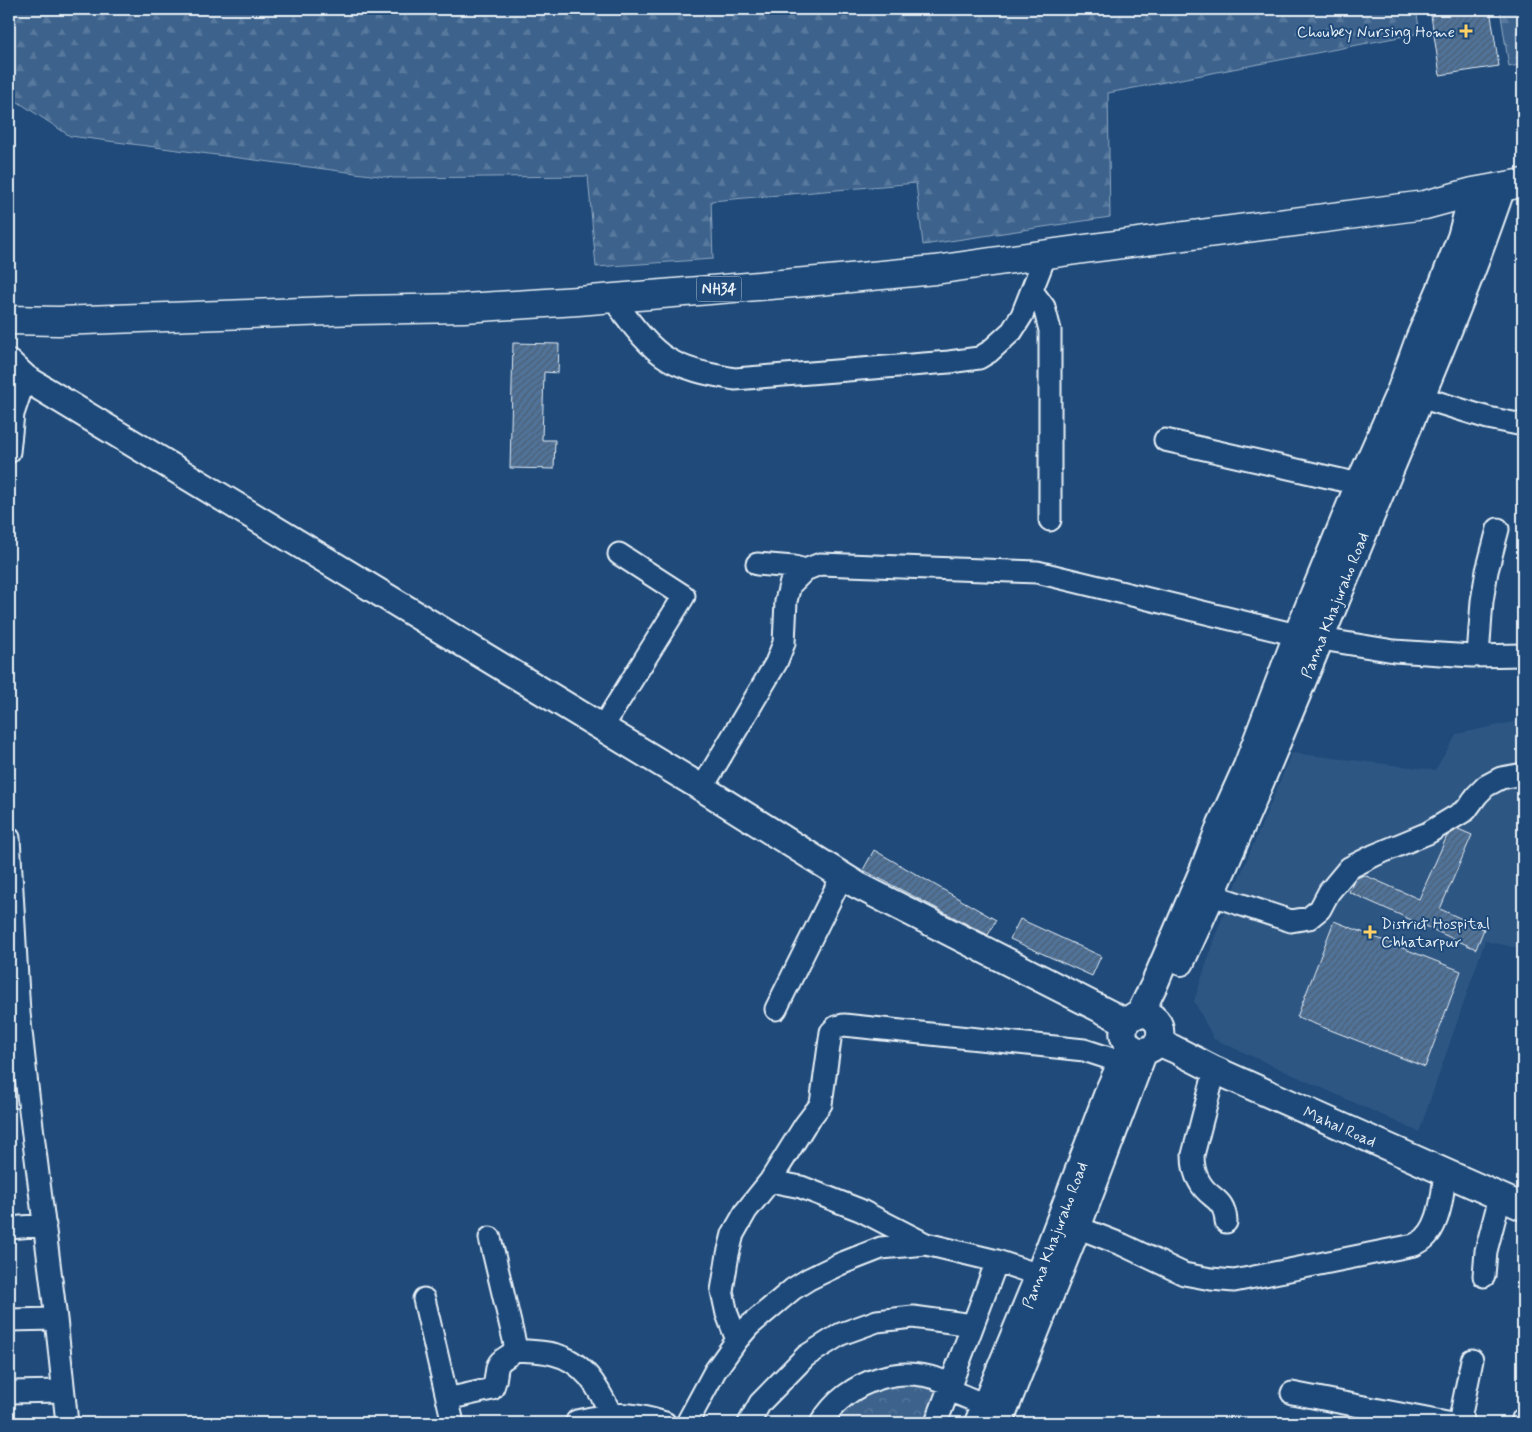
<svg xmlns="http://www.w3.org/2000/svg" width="1532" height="1432" viewBox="0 0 1532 1432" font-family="Mynerve,sans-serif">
<defs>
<pattern id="forest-firs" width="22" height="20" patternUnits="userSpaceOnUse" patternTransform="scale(1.25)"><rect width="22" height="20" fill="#3c628c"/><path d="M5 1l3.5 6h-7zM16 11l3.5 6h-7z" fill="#58799d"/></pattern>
<pattern id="park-crowns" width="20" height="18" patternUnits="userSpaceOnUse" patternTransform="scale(1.25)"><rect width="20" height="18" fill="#3c628c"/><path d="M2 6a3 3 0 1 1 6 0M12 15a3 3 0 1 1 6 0" fill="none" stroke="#58799d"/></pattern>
<pattern id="building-hatch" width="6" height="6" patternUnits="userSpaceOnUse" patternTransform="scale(1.25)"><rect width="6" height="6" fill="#517399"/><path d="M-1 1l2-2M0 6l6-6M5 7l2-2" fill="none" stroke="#4c5e72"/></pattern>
</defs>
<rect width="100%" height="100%" fill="#1f4a7a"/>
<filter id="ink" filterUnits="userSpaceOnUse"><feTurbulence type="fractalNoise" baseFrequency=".02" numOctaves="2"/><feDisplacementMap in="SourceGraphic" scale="10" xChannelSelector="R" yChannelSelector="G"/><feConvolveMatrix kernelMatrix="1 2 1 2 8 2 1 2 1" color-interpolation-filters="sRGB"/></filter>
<g filter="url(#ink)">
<!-- built -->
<path fill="#2e5683" d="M1523,720V949L1485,941L1419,1132L1214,1039L1194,1001L1220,923L1292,753L1435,770L1457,734Z"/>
<!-- forest -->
<path fill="url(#forest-firs)" stroke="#92aac2" d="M9,9H1416L1420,33L1108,93L1110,217L923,245L916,183L711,201L713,259L596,267L588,176L394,178L70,136L9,96Z
M1500,9H1523V64L1509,67Z"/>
<!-- park -->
<path fill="url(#park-crowns)" stroke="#92aac2" d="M902,1384L929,1387L941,1392L929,1423H833C854,1396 869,1391 902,1384Z"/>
<!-- building -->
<path fill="url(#building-hatch)" stroke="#e8f1f8" d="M1430,9H1490L1499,66L1440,75Z
M513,343L559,344L558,373L544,372L542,440H555L554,469L510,468Z
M1458,829L1472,835L1440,909L1484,929L1476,949L1349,892L1354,881L1357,878L1364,875L1419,899L1447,836Z
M874,850L996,920L988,935L863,870Z
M1020,919L1101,956L1092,976L1010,939Z
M1334,921L1461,971L1425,1067L1297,1017Z"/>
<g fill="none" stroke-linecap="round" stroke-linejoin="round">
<defs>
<path id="minor" d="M1032,291L1044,307L1050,330V520
M612,297C626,317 643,341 662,355C682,370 712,375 735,379L949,362L979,358L989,352L1012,331L1022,315L1046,254
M1420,397L1488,418L1523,425
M1165,440L1359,484
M9,452L13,414L25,378
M757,564L794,567L805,570
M1321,639L1394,651L1472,656L1523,655
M1478,656L1482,601L1487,571L1498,529
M602,728L684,596L619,554
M702,788L776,663L784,643L786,601L790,585L805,570L820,564L1037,572L1297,635
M9,838L19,1013L27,1086L56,1319L67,1423
M1212,895L1291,921L1309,918L1320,909L1329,892L1349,868L1375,855L1428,833L1466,810L1477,795L1486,786L1501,778L1523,774
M776,1009L842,876
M1215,1070L1193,1155C1193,1164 1194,1173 1199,1181C1208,1200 1225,1196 1226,1222
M770,1181L801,1187L860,1210L926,1244
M1064,1222L1123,1245L1184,1274L1211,1279L1234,1281L1414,1245C1418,1243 1422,1241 1425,1238C1440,1224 1443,1193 1445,1173
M9,1228L45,1225
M1484,1276L1486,1251L1500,1197
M424,1299L453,1423
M9,1320L56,1319
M737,1340L727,1314L722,1291L728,1254L733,1234L746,1211L770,1181L805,1125L821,1104L831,1032L836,1027L844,1025L1084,1050L1121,1062
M514,1350C527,1351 541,1351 553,1354C584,1361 598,1387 611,1414
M949,1390L985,1405
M9,1392L63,1391
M1292,1393L1447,1423
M447,1399L492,1389C497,1381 495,1373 498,1365C503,1355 514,1358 515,1344L490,1238
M577,1421C614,1413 628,1411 665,1423
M687,1423L715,1371L737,1340L749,1326L793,1289L809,1279L840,1264L881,1248L926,1244L997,1261L1039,1275
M749,1423L760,1403L806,1356L841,1334L877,1321L913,1317L973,1325
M821,1423C846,1380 906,1360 951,1385
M936,1423L997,1261
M1464,1423L1461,1414L1472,1360
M1522,1423L1523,1419"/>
<path id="major" d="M9,363L25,378L702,788L857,885L1126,1022
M1181,962C1249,815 1309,665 1371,516C1416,407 1464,299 1502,187
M1140,1013C1170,1016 1164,1053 1140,1051C1135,1050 1130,1048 1127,1043C1118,1030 1127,1018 1140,1013L1154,985L1204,868L1221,824L1247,766L1297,635L1359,484L1401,389L1419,339L1441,288L1461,237L1473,192
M1158,1042L1174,1049L1215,1070L1523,1207
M978,1423L1039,1275L1109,1090L1129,1046
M999,1423L1077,1228L1144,1051"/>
<path id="highway" d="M9,320L58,321L358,310L464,308L578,301L818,281L935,270L1084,249L1425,205L1473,192L1523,183"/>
</defs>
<!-- minor casing -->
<use href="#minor" stroke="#e8f1f8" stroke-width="25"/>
<!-- major casing -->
<use href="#major" stroke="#e8f1f8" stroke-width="30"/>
<!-- highway casing -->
<use href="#highway" stroke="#e8f1f8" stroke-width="31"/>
<!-- minor -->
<use href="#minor" stroke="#1f4a7a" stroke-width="21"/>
<!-- major -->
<use href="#major" stroke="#1f4a7a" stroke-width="26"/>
<!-- highway -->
<use href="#highway" stroke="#1f4a7a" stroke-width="28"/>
</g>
</g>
<!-- markers -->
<g fill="#ffd166" stroke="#1f4a7a" stroke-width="2">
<path d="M1463.5 23.5h5v5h5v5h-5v5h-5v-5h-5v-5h5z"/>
<path d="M1367.5 924.5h5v5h5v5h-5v5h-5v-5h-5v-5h5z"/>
</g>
<g text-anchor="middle" stroke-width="4" stroke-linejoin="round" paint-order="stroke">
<!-- shield labels -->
<rect fill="#1f4a7a" stroke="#acbfd2" stroke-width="1" x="696.5" y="276.5" width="45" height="25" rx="4"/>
<g font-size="15" font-weight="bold" fill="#e8f1f8">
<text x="719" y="294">NH34</text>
</g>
<!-- poi labels -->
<g font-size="16" fill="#e8f1f8" stroke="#1f4a7a" text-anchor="end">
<text x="1455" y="37">Choubey Nursing Home</text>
<text x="1381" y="929" text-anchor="start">District Hospital<tspan x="1381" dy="18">Chhatarpur</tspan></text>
</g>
<!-- street labels -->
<g font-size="16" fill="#e8f1f8" stroke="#1f4a7a">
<text transform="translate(1334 605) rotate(-68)" y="6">Panna Khajuraho Road</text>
<text transform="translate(1340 1126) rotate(24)" y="6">Mahal Road</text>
<text transform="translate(1054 1235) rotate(-69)" y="6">Panna Khajuraho Road</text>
</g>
</g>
<!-- margin -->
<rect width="1532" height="1432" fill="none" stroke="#1f4a7a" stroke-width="30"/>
<rect x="15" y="15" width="1502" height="1402" fill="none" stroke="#e8f1f8" stroke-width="2" filter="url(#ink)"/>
</svg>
